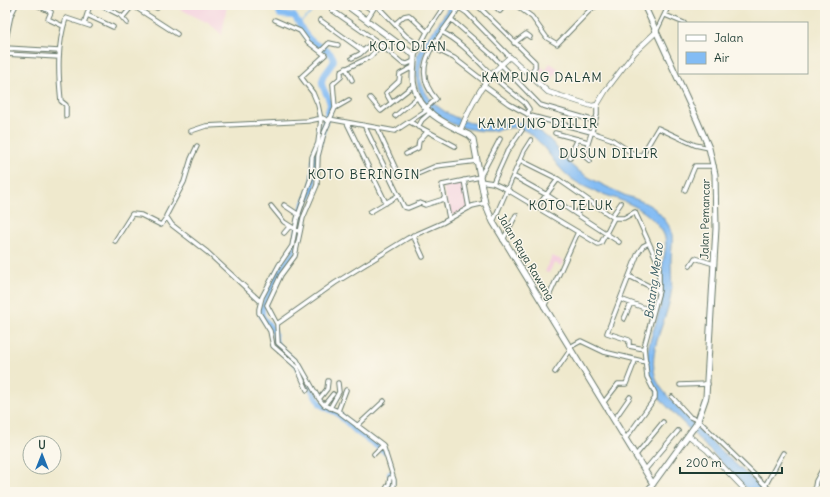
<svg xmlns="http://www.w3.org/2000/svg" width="830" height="497" viewBox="0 0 830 497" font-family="Delius,sans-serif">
<rect width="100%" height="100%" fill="#fbf7ec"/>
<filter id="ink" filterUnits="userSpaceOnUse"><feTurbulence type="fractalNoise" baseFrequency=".025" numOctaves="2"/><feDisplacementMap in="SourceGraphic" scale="8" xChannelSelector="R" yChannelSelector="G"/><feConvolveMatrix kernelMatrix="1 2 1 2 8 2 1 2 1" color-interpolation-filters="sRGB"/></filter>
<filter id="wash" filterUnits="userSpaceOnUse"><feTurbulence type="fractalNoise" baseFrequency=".012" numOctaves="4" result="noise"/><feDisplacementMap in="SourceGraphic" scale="16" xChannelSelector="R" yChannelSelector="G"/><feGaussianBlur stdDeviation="0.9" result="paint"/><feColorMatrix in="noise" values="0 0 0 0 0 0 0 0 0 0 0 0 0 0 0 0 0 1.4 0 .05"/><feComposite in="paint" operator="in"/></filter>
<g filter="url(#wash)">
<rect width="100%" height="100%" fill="#efe9cd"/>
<!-- built -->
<path fill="#f4cfde" d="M172,5H227L222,35L210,24Z
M550,63L559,69L546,88L531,75L538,65L546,70Z
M463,182L469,208L450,217L443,186Z
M552,256L564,261L562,266L554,263L549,273L545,272Z"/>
<!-- water -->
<path fill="#83bcf4" stroke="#517c94" d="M449,5H455C447,31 420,44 420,73C421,104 458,124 486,125C500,126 515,118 528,125C535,129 545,135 551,141C561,152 567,164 580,172C594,181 609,188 624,195C635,199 650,203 658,212C677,233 672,235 671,260C671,273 673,287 670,299C665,324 647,352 656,378C659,387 666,394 672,401C700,434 734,462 766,492H750L660,399C651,384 644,364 649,345C652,332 658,318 661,305C663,291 661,276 663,262C667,242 669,236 652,219C631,197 596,197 572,179C554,167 541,135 521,129C511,125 499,131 489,131C481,131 472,130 465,128C437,121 416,101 416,71C416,64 416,57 419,51C428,35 442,22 449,5Z"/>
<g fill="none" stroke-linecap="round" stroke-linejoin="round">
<!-- stream -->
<path stroke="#83bcf4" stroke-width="1" d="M298,24L313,12L316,5"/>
<!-- river -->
<path stroke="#83bcf4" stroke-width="6" d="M282,5L279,11L280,15L294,16C301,25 303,35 313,42C319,47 333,51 334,60C332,67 321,75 322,83C322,89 329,96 330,105L314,159L313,188L303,207L293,254L280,269L262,308V316L274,332L276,344L299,367L304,378L321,405L337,413L357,432L384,451
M387,492L392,480L390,473"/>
</g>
</g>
<g filter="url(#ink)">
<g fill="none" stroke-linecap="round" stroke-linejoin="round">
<defs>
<path id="minor" d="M37,5L51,12L48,19L63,26
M100,5L120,15L127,23
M132,5L177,34
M151,5L157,8
M332,5V10L375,40L402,63L407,64L414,61
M364,5L372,10
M455,5L467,13L510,57
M477,5L535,62V67L529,76
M494,5L500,11L505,5
M516,5L532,17L547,38L557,44L590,10L598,5
M380,9L406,36L420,46
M5,12L12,13
M87,15L113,27
M665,15L684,23
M123,17L133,5
M367,19L376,5
M275,20L300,31L308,42L325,55L301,77L313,93L318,105L321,119L318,143L312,157L311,178L297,219L292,246L279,265L262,297L259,309V313L270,331L273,346L297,367L307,390
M320,20L363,51
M452,20L492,55L540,105L595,121
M84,24L90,5
M395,24L404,16L409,15L427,32
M442,32C464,43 479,63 496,79C505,88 516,95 525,103L529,109L528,115
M656,32L669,5
M514,43L526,34L530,37
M5,44L11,15L16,5
M381,45L370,57L341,71V77L333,84L335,108L324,133L318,156L317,185L303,218L295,256L281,275L267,305L277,324L278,343L297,360L319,399L324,405L338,411L383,445L394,480V485L389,492
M432,47L454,58L485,82
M5,48L59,51
M321,51L329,43L338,45
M5,54L59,57
M414,57L427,32L445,5
M352,58L360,54L375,40
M346,68L352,80
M483,85L509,104L531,116L591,132L611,139L635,155H642L658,128L695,145L709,148
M370,98L381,111L414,85
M391,102L386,93L399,81L400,74L413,67
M335,108L349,100
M426,108L436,99C405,64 445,34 460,5
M66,116V105L61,101C58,72 57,46 66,18L90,26
M395,116L418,97
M329,119L395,131L427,110
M410,122L455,146
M347,123L386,203
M529,123L531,116
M365,127L404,207L408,208L420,203L425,205L444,199
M418,127L422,120L430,113
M377,128L399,176
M191,131L206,126L308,121L323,118L328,121
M555,133L588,142
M197,146L191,159L184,182L166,216L172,225L207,252L260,301
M406,154L418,148L419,141L427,132
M570,158V155L578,139
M520,160L558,179L614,218H624L635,212L659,265V291L644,347L647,377L655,393V398L626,438
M590,161L584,156L597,115V105
M415,175L436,166L477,161
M513,176L547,195L619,242
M464,180L469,208
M480,181L493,183L506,189L598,244L601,243L614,218
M493,183L507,152L522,130
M685,190L695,166H714
M284,205L299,215
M271,206L284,222L300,232
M538,206L558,179
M370,212L399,195
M576,214L587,200
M612,216L621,203
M449,218L442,185L480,177L500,139
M493,222L524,151L531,140
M284,233L290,226
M413,235L423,257
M503,240L516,215
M115,241L132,214L141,215L161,225L166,218
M690,266L695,258L714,264
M629,276L659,291
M620,299L653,311
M544,307L578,232
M624,319L631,303
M277,324L335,283L408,238L442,223L472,206L485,203
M570,347L581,341L604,352L646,362
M644,349L629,346V340L607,333L638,253L643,246L649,243
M555,372L571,349
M680,385L708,384
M672,397L690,417L699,421L772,492
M319,399L327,389L328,381
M604,402L618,384H626L635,361
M324,405L333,394
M330,408L339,392L338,383
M338,411L346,390
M614,420L630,397
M357,426L384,401
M374,454L383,445
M636,455L663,422
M645,470L678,431
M765,486L783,453
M384,492L389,484L390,478
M814,492L816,481L822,470"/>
<path id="tertiary" d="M460,131C472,102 485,77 510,57L548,92L592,106L597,105L606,90L635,52L656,32
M689,436L707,450L747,492"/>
<path id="secondary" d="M346,5L414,55C415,65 411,75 414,86C420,113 446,124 469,135L473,139L485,203L493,222L653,484
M644,5L697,120L709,148L715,174L716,228L706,397L697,423L647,492"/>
</defs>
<!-- minor casing -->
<use href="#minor" stroke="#68796a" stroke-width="5.5"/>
<!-- tertiary casing -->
<use href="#tertiary" stroke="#68796a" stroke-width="6"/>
<!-- secondary casing -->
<use href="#secondary" stroke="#68796a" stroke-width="7"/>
<!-- minor -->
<use href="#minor" stroke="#fff" stroke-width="3.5"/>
<!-- tertiary -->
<use href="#tertiary" stroke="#fff" stroke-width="4.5"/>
<!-- secondary -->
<use href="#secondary" stroke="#fff" stroke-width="5"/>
</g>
</g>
<g text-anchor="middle" stroke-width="3" stroke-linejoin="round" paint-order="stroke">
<!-- street labels -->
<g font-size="11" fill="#1f3d34" stroke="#fbf7ec">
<text transform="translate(705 219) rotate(-89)" y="4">Jalan Pemancar</text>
<text transform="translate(526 257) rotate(59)" y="4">Jalan Raya Rawang</text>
</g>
<!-- water labels -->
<g font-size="12" font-style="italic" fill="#385d64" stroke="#fbf7ec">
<text transform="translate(654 281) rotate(-82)" y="4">Batang Merao</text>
</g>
<!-- quarter labels -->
<g font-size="13" letter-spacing="1" fill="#1f3d34" stroke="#fbf7ec">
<text x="408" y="51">KOTO DIAN</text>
<text x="542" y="82">KAMPUNG DALAM</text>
<text x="538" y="128">KAMPUNG DIILIR</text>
<text x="609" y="158">DUSUN DIILIR</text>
<text x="364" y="179">KOTO BERINGIN</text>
<text x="571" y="210">KOTO TELUK</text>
</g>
</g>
<!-- margin -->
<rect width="830" height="497" fill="none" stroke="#fbf7ec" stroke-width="20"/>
<!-- legend -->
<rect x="678" y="22" width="130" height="52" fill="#fbf7ec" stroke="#a3ada2"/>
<rect x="686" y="35" width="20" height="6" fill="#ffffff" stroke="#a3ada2"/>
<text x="714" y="42" font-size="12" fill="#1f3d34">Jalan</text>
<rect x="686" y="52" width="20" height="12" fill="#83bcf4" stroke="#a3ada2"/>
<text x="714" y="62" font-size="12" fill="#1f3d34">Air</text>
<!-- north arrow -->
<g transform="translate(42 455)"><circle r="19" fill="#fbf7ec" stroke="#a3ada2"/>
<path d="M0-3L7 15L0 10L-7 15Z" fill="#1f6fb2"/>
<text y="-6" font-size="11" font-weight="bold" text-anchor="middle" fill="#1f3d34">U</text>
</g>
<!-- scale -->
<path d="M680 467v6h102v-6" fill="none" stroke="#1f3d34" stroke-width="2"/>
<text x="686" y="467" font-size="12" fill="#1f3d34" stroke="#fbf7ec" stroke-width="3" paint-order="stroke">200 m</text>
</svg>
